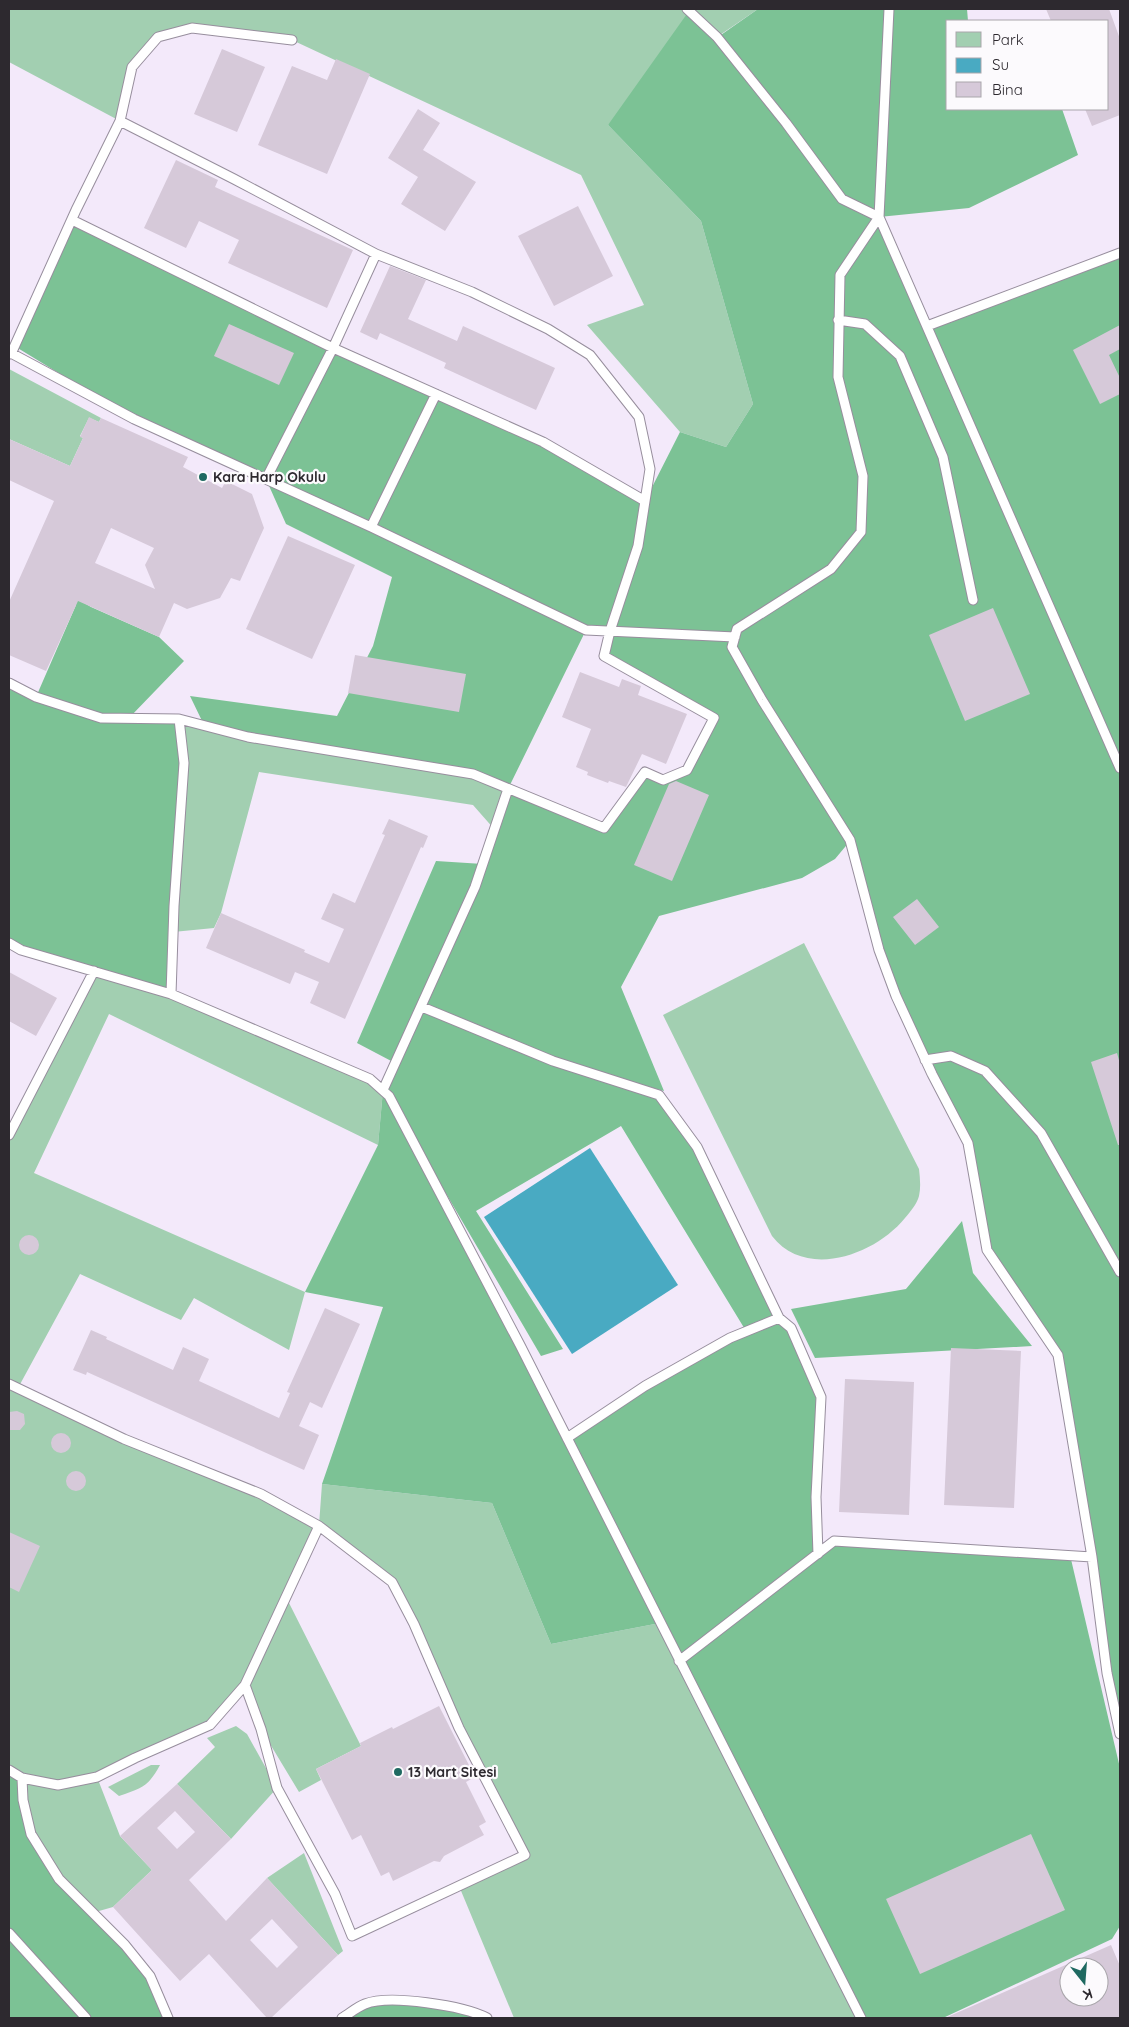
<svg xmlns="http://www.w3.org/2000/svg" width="1129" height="2027" viewBox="0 0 1129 2027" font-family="Quicksand,sans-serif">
<rect width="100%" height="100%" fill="#f3e9fa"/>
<!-- green -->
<path fill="#a2cfb1" d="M9,9H758L717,37L608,125L701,221L753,404L726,447L680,432L587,325L644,305L581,175L292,40L192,28L158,37L132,67L120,121L9,62Z
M9,369L101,418L99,422L89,418L80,436L83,438L70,466L9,439Z
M179,719L473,774L508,789L495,830L473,805L259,772L221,913L214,928L173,932Z
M804,943L919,1169C920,1178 921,1187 919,1196C917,1204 910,1212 905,1218C875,1255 806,1280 772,1236L663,1015Z
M94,971L171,994L370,1079L383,1090L378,1145L109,1014L34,1173L305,1292L289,1350L194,1298L181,1320L80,1274L18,1388L124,1439L261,1494L319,1525L322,1484L492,1503L551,1644L660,1623L861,2018H514L459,1886L525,1856L392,1582L320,1526L286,1597L361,1746L316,1769L321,1780L299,1792L261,1729L245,1686L210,1725L97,1777L120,1836L152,1870L113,1907L92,1913L59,1879L31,1834L9,1770V1135Z
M236,1726L247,1734L277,1788L231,1839L177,1784L215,1747L207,1738Z
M151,1765H160C148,1787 142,1788 119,1796L108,1787Z
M304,1853L343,1951L338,1955L267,1878Z"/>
<!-- forest -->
<path fill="#7cc295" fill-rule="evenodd" d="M758,9H967L968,21H948V109H1062L1078,155L969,208L879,217L927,326L1120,253V1734L1058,1355L987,1250L968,1143L896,996L850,841L835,859L802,878L659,916L621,987L664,1091L566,1064L659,1095L697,1147L779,1318L791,1328L821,1397L818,1553L834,1541L1070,1555L1120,1768V1926L1112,1939L943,2018H861L660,1623L551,1644L492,1503L322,1484L383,1307L305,1292L378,1145L383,1090L395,1063L357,1043L436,861L483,864L508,789L473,774L204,725L190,696L337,716L373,646L392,577L286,524L266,479L134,419L16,347L72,220L333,348L543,442L645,501L680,432L726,447L753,404L701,221L608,125L689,11L718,37ZM586,630L610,631L604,656L714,718L687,770L663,780L645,772L604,828L508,789ZM389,1096L541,1356L563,1349L476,1211L621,1126L746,1331L645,1386L567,1438Z
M73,596L91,607L159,637L184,661L129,718L179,719L184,763L171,994L9,943V683L36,697L76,605Z
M962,1221L973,1273L1032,1346L815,1358L791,1309L906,1289Z
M9,1770L22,1778L31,1834L59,1878L150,1976L168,2018H9Z
M401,1999L487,2018H342L366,2003Z"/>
<!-- water -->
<path fill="#49aac2" d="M590,1148L678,1285L572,1354L484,1217Z"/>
<!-- building -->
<path fill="#d6c9d9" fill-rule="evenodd" d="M1046,9H1109L1120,39V115L1092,126L1085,109H1108V21H1051Z
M222,49L265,67L237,132L194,114Z
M336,59L370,74L327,174L258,145L292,66L327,80Z
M418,109L440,123L423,150L476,182L445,231L401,204L418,177L388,158Z
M176,160L218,180L215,187L353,250L327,308L228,263L239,240L199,221L186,248L144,228Z
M578,206L613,276L554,306L518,236Z
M390,266L426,280L408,319L457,341L463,326L555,368L536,410L444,368L446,363L380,333L377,340L360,332Z
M229,324L294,353L279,385L214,356Z
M1120,325V349L1109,355L1120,378V394L1100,404L1073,350Z
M89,417L99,422L101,418L188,457L183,467L222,488L226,481L252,494L264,528L240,581L231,578L220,598L187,609L174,603L159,637L78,601L46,671L9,655V602L54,501L9,480V439L70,466L83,438L80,437ZM111,528L154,548L145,565L155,589L95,563Z
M288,536L355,565L312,659L246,629Z
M993,608L1030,694L965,721L929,635Z
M355,655L466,674L459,712L348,693Z
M580,672L619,687L622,679L641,686L638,695L687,714L666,764L642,754L626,787L609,781L608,783L587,775L588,772L576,767L591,729L562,717Z
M676,781L709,795L672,881L634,865L669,784Z
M389,819L428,836L423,848L421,847L345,1019L310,1003L319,982L295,972L290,984L206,948L221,913L305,950L304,952L329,963L344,929L321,919L333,893L355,903L385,835L382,834Z
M917,899L939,927L915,945L893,917Z
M9,972L57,998L36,1036L9,1021Z
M1117,1053L1120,1064V1145H1118L1091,1062Z
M19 1245a10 10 0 1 1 20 0a10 10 0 1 1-20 0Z
M325,1308L360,1324L322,1408L310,1402L299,1426L319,1435L304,1470L87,1372L86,1375L73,1370L91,1330L107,1337L106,1339L173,1370L183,1347L209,1359L199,1381L279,1418L290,1393L287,1392Z
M951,1348L1021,1351L1014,1508L944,1505Z
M845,1379L914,1382L909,1515L839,1512Z
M17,1411L24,1414L25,1424L20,1430H9V1412Z
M51 1443a10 10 0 1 1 20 0a10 10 0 1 1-20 0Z
M66 1481a10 10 0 1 1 20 0a10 10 0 1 1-20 0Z
M9,1532L40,1546L19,1592L9,1587Z
M439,1706L475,1777L466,1782L486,1822L479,1826L484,1835L444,1856L440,1862L434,1861L393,1881L389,1872L381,1876L361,1835L352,1840L316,1769L361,1746L360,1743L392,1727L393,1729Z
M177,1784L231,1839L189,1880L226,1921L267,1878L338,1955L271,2018H267L209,1954L180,1981L113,1907L152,1870L120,1836ZM175,1811L195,1832L177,1849L157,1828ZM272,1919L298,1947L277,1968L250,1940Z
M1031,1834L1065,1910L920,1974L886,1899Z
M1111,1945L1120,1966V2018H945ZM1069,1967H1099V1997H1069Z"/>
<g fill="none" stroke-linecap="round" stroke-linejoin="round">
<defs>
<path id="lane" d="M687,9L717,37L786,123L842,199L879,217L840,275L838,377L863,476L861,532L831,569L737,629L732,647L762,700L850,840L879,950L896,996L932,1074L968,1143L987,1250L1058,1355L1092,1557L1107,1673L1120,1734
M889,9L879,217L1120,768
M120,121L234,179L376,254L333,348L543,442L645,501
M72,220L333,348L266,479
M838,320L865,324L900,356L943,457L973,600
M927,326L1120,253
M9,352L134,419L371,527L586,630L735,637
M11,354L76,210L120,121L132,67L158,37L192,28L292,40
M371,527L436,394
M9,683L36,697L101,718L179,719L248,737L473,774L604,828L645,772L663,780L687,770L714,718L604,656L610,631L638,546L650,469L639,417L590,355L548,329L472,292L376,254
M9,943L21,950L171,994L370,1079L389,1096L520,1345L861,2018
M171,994L174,906L184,763L179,719
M422,1007L553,1061L659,1095L697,1147L779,1318
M925,1060L951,1056L985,1071L1041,1133L1120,1272
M383,1090L475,887L508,789
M9,1135L94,971
M9,1384L124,1439L261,1494L319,1526L245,1685L210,1725L135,1758L97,1777L58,1785L22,1778
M567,1438L645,1386L730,1338L779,1318L791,1328L821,1397L816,1497L818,1554
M679,1661L834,1541L1092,1557
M245,1685L261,1729L277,1788L335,1894L352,1936L525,1855L459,1728L414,1624L392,1582L319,1526
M9,1770L22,1778L23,1800L31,1834L59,1879L125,1945L150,1976L168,2018
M9,1933L86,2018
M342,2018C349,2014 357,2007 365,2004C390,1994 464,2006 487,2018"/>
</defs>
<!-- lane casing -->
<use href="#lane" stroke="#978e9d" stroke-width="11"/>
<!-- lane -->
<use href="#lane" stroke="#fff" stroke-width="9"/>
</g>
<!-- markers -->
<g fill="#1f6961" stroke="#fcfafd" stroke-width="2">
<circle cx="203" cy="477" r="5"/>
<circle cx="398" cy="1772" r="5"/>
</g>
<g text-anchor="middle" stroke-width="4.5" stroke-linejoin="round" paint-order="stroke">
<!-- poi labels -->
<g font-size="14" font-weight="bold" fill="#2d292f" stroke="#fcfafd" text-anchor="start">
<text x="213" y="482">Kara Harp Okulu</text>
<text x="408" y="1777">13 Mart Sitesi</text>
</g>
</g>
<!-- border -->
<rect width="1129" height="2027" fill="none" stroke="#2d292f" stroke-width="20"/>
<!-- legend -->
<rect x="946" y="20" width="162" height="90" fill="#fcfafd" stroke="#a9a6ab"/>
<rect x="956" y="32" width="25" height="15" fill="#a2cfb1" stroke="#a9a6ab"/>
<text x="992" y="45" font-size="15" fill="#2d292f">Park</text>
<rect x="956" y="58" width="25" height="15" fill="#49aac2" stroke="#a9a6ab"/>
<text x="992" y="70" font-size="15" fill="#2d292f">Su</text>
<rect x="956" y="82" width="25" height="15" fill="#d6c9d9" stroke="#a9a6ab"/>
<text x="992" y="95" font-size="15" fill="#2d292f">Bina</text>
<!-- north arrow -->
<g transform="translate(1084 1982) rotate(163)"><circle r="24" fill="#fcfafd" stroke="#a9a6ab"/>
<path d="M0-4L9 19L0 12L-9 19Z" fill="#1f6961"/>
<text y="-8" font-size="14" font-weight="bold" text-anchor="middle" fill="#2d292f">K</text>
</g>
</svg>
